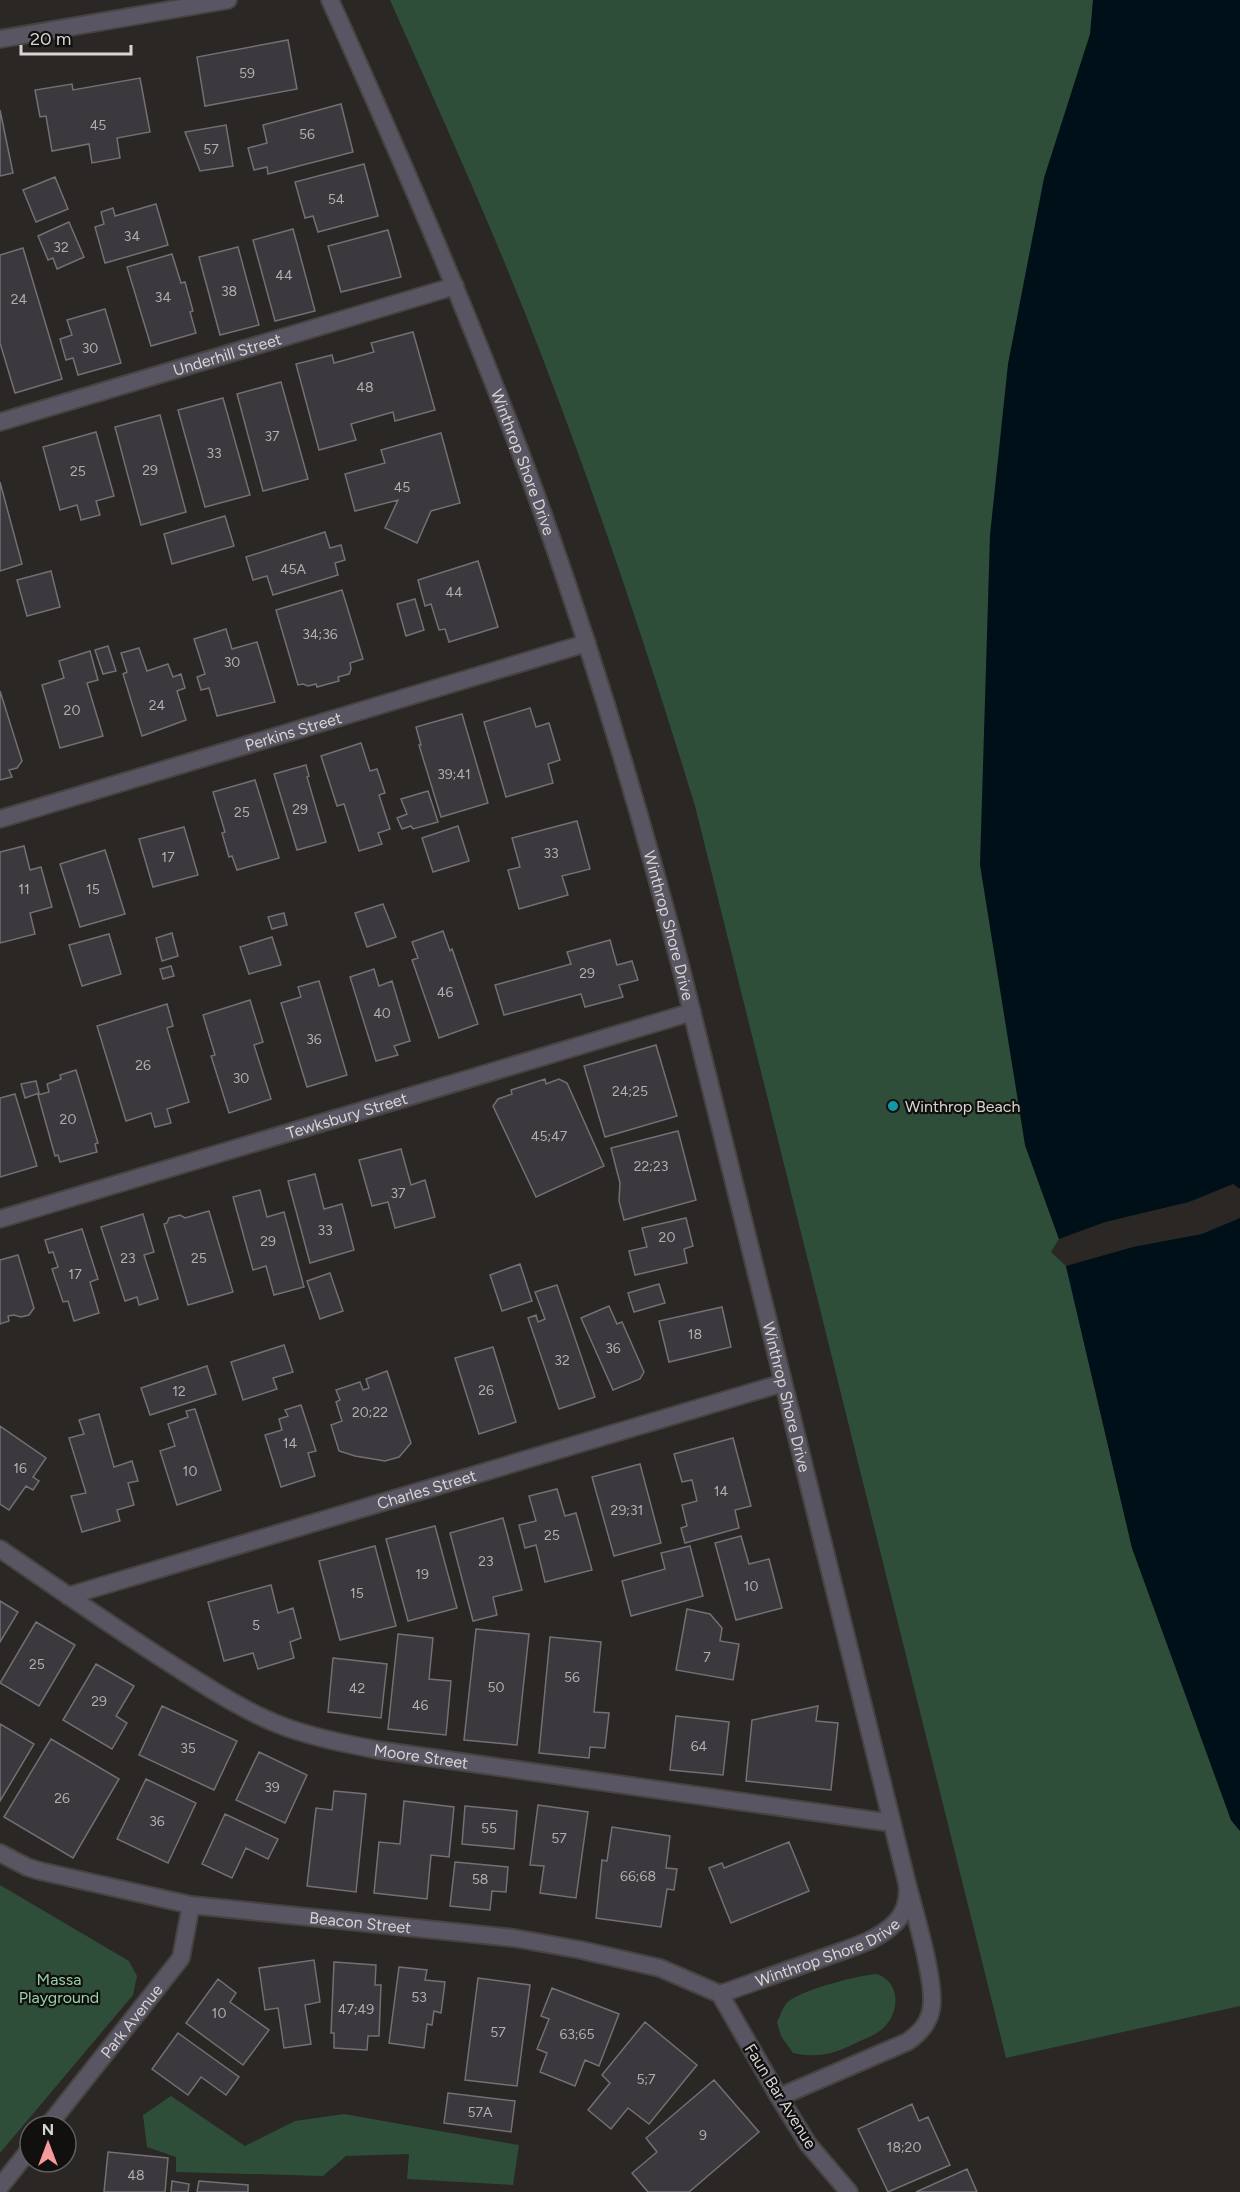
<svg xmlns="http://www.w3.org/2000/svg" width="1240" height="2192" viewBox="0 0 1240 2192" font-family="Figtree,sans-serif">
<rect width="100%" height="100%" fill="#2a2724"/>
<!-- green -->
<path fill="#2e4e39" d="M390,0H1093L1025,1145L1059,1239L1051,1252L1066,1266L1132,1548L1231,1820L1240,1831V2006L1006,2058L695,806C644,639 589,475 525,313C483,207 436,104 390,0Z
M0,1885L129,1961L137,1976L133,1995L0,2153Z
M877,1974C902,1983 900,2015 881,2030C875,2035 867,2038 860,2041C835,2053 821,2059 793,2053L781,2036L777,2022C780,2016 782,2009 786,2004C796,1991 859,1975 877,1974Z
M171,2096L245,2146L295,2121L344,2114L519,2145L513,2185L407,2179L409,2154L346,2156L323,2176L176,2172V2157L147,2147L143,2115Z"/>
<!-- water -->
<path fill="#001018" d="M1093,0H1240V1189L1233,1184L1189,1202L1105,1222L1059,1239L1025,1145L980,865L990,535L1008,364L1044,178L1090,34Z
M1240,1218V1831L1231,1820L1132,1548L1066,1266L1133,1247L1202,1234Z"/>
<!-- building -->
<path fill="#3b393d" stroke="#727074" stroke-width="1.5" d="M288,40L297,89L205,106L197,57Z
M140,78L150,132L117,138L120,158L92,163L89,144L52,151L46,116L40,117L35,90L72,84L73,90Z
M341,104L353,152L268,174L267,167L254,170L248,148L267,143L263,125Z
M0,110L13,173L0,176Z
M226,125L233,166L200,171L185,132Z
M364,164L378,216L318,232L313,216L305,218L295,182Z
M55,177L68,209L36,222L23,190Z
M156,204L168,245L105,263L95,227L104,224L101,212L113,208L115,216Z
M69,222L84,257L57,269L53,258L48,260L38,236Z
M293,229L315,311L275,321L253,240Z
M388,230L401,277L341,292L328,246Z
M238,247L259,325L220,335L199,257Z
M23,248L62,379L15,393L0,343V255Z
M172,254L181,283L185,282L193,311L190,312L196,333L151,346L127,267Z
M105,309L121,363L78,375L73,358L66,360L60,339L72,335L67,320Z
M413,332L435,410L395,421L393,412L351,424L356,440L319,450L296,364L332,355L334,363L374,352L371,343Z
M281,382L308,479L263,491L237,394Z
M223,398L250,495L205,507L178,410Z
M160,415L186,512L141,525L115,427Z
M96,432L114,496L96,501L100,515L81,520L77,505L60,510L43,447Z
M441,433L460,503L431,511L417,543L385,528L398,500L355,511L345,474L385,463L381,450Z
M0,482L22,564L0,571Z
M225,516L234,546L172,564L164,534Z
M325,532L330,548L341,545L345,560L335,563L338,575L273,595L267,576L253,580L246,557Z
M478,561L498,627L449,642L445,629L439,630L431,604L425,606L418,580Z
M51,571L60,607L27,616L17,580Z
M342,590L363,659L350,663L351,669L349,674L338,677L339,681L317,687L316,684L308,686L303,684L298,685L276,610Z
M415,599L424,630L406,636L397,604Z
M226,629L232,649L257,642L275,702L217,716L209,688L201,690L197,677L205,674L194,639Z
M108,646L116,671L103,674L95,650Z
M139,648L147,671L168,664L173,677L181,674L185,688L177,691L186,720L142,736L123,674L127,672L121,653Z
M90,651L98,680L87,683L103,736L60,748L42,685L64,678L59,661Z
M0,691L22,761L17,768L9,770L12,777L0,780Z
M530,708L536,727L549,723L560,760L548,764L553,783L506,797L484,722Z
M462,714L488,803L441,817L419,745H421L416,727Z
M361,743L370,771L377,769L385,793L379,795L390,829L378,833L382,844L359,851L344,804L337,806L321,756Z
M306,765L309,776L307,777L326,842L297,850L274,774Z
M255,780L279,858L237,870L232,856L229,857L222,833L225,832L213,792Z
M428,791L438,822L413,829L411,826L402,829L397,818L407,814L401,799Z
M577,821L590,869L562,876L568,895L519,909L508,870L520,867L512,838Z
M458,826L469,861L433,872L422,838Z
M184,827L198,875L153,887L139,839Z
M24,846L30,870L41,867L52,907L30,913L35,934L0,943V852Z
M105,850L125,914L80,927L60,864Z
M383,904L396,937L367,947L355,913Z
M284,913L287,925L272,929L268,917Z
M443,931L450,951L452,949L478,1024L439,1038L412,960L418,958L412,942Z
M172,933L178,956L162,961L156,938Z
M109,934L121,974L82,986L69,945Z
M272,937L281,965L249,974L240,947Z
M610,940L617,965L632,961L638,980L619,985L623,997L585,1007L581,994L504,1015L495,985L571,964L567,952Z
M171,966L174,976L163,979L160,969Z
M374,969L379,986L392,981L410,1041L394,1046L398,1055L376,1061L350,977Z
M319,981L347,1075L307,1087L281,1003L301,997L298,987Z
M250,1000L263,1042L254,1045L271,1099L229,1113L211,1056L215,1055L203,1015Z
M167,1004L173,1026L167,1028L189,1102L167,1109L171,1123L155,1127L151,1113L126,1121L97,1026Z
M656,1045L677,1116L605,1137L584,1066Z
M76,1070L98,1143L95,1144L97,1152L60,1162L58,1155L55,1156L38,1095L49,1092L47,1084L61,1079L60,1075Z
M545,1079L546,1084L559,1079L567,1083L604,1166L536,1197L493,1106L498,1099L512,1094L511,1090Z
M36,1081L39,1093L25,1098L21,1084Z
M15,1094L37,1166L0,1177V1098Z
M678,1131L696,1200L624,1220L619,1201L620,1183L611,1148Z
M401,1149L411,1185L425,1180L435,1217L395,1228L388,1202L372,1206L359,1160Z
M315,1174L324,1209L342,1204L354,1250L310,1263L288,1181Z
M260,1190L267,1217L284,1212L304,1287L274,1295L266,1266L253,1270L233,1197Z
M209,1211L233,1292L188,1305L164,1224L167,1223L169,1218L180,1215L185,1218Z
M143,1214L154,1252L144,1255L158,1299L139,1305L137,1297L125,1301L101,1227Z
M686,1218L693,1246L684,1249L687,1263L635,1275L629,1251L647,1247L642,1228Z
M82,1229L98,1279L90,1282L99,1313L74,1321L68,1301L63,1302L52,1269L58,1267L53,1252L49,1253L45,1240Z
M18,1255L34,1308L29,1315L21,1317L14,1315L8,1316L9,1321L0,1324V1260Z
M520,1264L532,1301L502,1311L490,1275Z
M330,1273L343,1311L320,1319L307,1281Z
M659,1284L665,1303L634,1312L628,1293Z
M557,1285L595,1397L559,1409L528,1318L536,1315L538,1322L545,1319L535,1292Z
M609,1306L617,1324L622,1322L644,1372L640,1379L613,1390L581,1318Z
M722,1307L731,1347L669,1362L659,1321Z
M284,1345L293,1372L273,1378L277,1389L243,1400L231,1362Z
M493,1347L516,1422L479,1434L455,1358Z
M207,1366L216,1394L150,1415L141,1388Z
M387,1371L411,1443L399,1457L385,1461L355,1456L339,1451L331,1425L342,1421L336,1402L340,1400L336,1390L360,1382L363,1390L369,1388L366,1379Z
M301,1405L316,1451L308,1453L315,1476L281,1487L265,1435L282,1430L279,1419L288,1416L285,1410Z
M195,1409L221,1490L177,1505L160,1451L175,1446L168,1424L188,1417L186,1411Z
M99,1414L114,1467L132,1461L138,1481L128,1483L134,1505L117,1510L120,1521L82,1532L71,1496L86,1493L69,1438L84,1434L79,1420Z
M0,1426L46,1458L33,1477L39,1481L33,1490L26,1486L9,1510L0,1504Z
M733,1438L751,1506L735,1510L739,1528L685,1543L681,1528L687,1526L682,1505L697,1501L692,1480L682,1482L674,1454Z
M640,1464L661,1543L614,1556L592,1477Z
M557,1489L565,1516L576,1513L592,1570L545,1582L536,1545L525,1548L519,1525L536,1521L529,1496Z
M503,1518L522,1590L493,1597L497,1615L473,1621L450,1533Z
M435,1526L457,1608L408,1621L386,1539Z
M741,1536L749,1564L769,1559L782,1608L736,1620L715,1543Z
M375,1546L396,1626L340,1640L319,1561Z
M690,1546L703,1596L631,1616L622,1581L665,1569L661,1553Z
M271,1585L278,1613L293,1608L301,1638L290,1642L294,1658L258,1669L253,1653L224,1661L208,1602Z
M0,1601L18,1612L0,1642Z
M687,1609L710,1614L722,1628L720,1641L739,1644L733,1680L676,1670Z
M36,1622L75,1645L39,1706L0,1683Z
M476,1629L529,1634L517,1745L464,1740Z
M398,1634L433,1638L429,1679L451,1681L446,1735L388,1729Z
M550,1637L601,1642L594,1712L609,1713L605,1748L590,1747L589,1758L539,1753Z
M333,1658L387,1664L381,1718L328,1712Z
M96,1664L134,1686L116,1716L127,1723L112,1749L63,1720Z
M162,1706L237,1741L214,1790L139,1755Z
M818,1706L816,1721L838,1723L831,1790L746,1781L752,1720Z
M676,1716L729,1722L723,1775L670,1770Z
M0,1724L34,1744L0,1801Z
M51,1739L119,1779L73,1858L4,1817Z
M259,1752L307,1775L285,1823L236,1800Z
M146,1779L196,1803L168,1863L117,1839Z
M334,1791L366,1794L356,1892L307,1886L316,1808L332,1810Z
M404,1801L454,1807L449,1857L431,1855L427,1899L374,1893L379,1842L400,1844Z
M538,1805L588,1812L576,1898L540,1893L544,1866L530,1865Z
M465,1806L517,1811L514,1849L462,1844Z
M225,1814L278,1839L268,1859L246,1848L232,1878L202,1864Z
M612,1827L670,1836L666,1868L677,1869L674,1890L667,1889L661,1927L596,1918L602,1860L607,1861Z
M789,1842L809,1891L731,1923L709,1868L722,1863L724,1868Z
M455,1862L508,1867L506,1892L492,1891L490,1910L450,1906Z
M314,1960L320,2002L305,2005L311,2044L284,2048L278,2008L265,2010L259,1968Z
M334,1962L376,1965L375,1985H381L379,2036H368L367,2050L334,2048V2033H331Z
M399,1967L427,1970L425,1980L445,1982L441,2013L434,2011L432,2025L427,2024L424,2048L389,2043Z
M478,1978L530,1985L517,2086L465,2080Z
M218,1979L236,1993L230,2002L269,2030L243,2065L186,2023Z
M552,1988L619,2014L599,2066L585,2060L575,2086L540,2072L547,2053L537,2049L549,2019L541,2016Z
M645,2022L697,2065L649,2124L628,2108L611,2129L588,2110L610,2083L602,2075Z
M178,2033L239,2077L226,2095L201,2077L188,2095L152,2069Z
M714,2080L759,2132L689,2192H648L632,2173L657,2152L646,2138Z
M448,2093L515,2101L511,2132L444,2123Z
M912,2104L919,2121L928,2117L950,2165L888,2192L858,2129Z
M108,2152L168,2158L165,2192H104Z
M967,2169L977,2192H916Z
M172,2181L189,2184L188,2192H171Z
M199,2181L248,2185V2192H197Z"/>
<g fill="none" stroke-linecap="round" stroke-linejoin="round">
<defs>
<g id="minor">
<path d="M0,39L228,0"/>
<path id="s1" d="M0,422L455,286"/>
<path id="s2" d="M0,819L587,643"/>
<path id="s3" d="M0,1219L692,1012"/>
<path id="s4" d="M0,1549C60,1590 120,1632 182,1671C215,1692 248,1713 285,1727C316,1738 347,1744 378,1750L892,1823"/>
<path id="s5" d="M68,1596L783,1383"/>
<path id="s6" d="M0,1853L27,1867L40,1871L191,1905L514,1938L581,1950L660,1968L720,1994"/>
<path d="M779,2097L808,2144L849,2192"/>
<path id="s7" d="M48,2126L181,1958L191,1905"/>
<path d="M0,2187L30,2149"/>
</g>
<g id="tertiary">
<path id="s8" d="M330,0C406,169 480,339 543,514C596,664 642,818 682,972L907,1883C914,1911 937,1985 931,2010C928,2025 919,2034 907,2042L779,2097L720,1994C752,1983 784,1971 817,1960C842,1950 876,1943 896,1922C906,1911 909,1897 907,1883"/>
</g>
</defs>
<!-- minor casing -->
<use href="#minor" stroke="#464340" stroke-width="20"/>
<!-- tertiary casing -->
<use href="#tertiary" stroke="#464340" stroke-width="20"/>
<!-- minor -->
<use href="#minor" stroke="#595563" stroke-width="16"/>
<!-- tertiary -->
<use href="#tertiary" stroke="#595563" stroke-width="16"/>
</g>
<!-- markers -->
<circle fill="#0f9aa8" stroke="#11100f" stroke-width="2" cx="893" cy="1106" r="6"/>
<g text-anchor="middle" stroke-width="4.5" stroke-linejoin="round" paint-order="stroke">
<!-- number labels -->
<g font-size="14" fill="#b0aeae">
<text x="247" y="78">59</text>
<text x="98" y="130">45</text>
<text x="307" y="139">56</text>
<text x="211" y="154">57</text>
<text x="336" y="204">54</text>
<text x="132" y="241">34</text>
<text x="61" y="252">32</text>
<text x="284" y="280">44</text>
<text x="229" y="296">38</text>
<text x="163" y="302">34</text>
<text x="19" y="304">24</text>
<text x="90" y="353">30</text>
<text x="365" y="392">48</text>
<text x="272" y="441">37</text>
<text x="214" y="458">33</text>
<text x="150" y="475">29</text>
<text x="78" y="476">25</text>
<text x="402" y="492">45</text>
<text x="293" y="574">45A</text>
<text x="454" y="597">44</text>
<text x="320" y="639">34;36</text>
<text x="232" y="667">30</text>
<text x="157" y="710">24</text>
<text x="72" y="715">20</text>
<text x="454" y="779">39;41</text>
<text x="300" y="814">29</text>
<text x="242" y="817">25</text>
<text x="551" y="858">33</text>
<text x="168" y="862">17</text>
<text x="24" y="894">11</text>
<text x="93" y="894">15</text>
<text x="587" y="978">29</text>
<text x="445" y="997">46</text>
<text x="382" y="1018">40</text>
<text x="314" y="1044">36</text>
<text x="143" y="1070">26</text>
<text x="241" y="1083">30</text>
<text x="630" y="1096">24;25</text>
<text x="68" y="1124">20</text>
<text x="549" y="1141">45;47</text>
<text x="651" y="1171">22;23</text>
<text x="398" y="1198">37</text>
<text x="325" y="1235">33</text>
<text x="667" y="1242">20</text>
<text x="268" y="1246">29</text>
<text x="128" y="1263">23</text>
<text x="199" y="1263">25</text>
<text x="75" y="1279">17</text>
<text x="695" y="1339">18</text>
<text x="613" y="1353">36</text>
<text x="562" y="1365">32</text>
<text x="486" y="1395">26</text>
<text x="179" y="1396">12</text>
<text x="370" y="1417">20;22</text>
<text x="290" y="1448">14</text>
<text x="20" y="1473">16</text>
<text x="190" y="1476">10</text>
<text x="721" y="1496">14</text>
<text x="627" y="1515">29;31</text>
<text x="552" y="1540">25</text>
<text x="486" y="1566">23</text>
<text x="422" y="1579">19</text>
<text x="751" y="1591">10</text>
<text x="357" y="1598">15</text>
<text x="256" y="1630">5</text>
<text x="707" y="1662">7</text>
<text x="37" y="1669">25</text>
<text x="572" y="1682">56</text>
<text x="496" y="1692">50</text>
<text x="357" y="1693">42</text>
<text x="99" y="1706">29</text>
<text x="420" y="1710">46</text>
<text x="699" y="1751">64</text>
<text x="188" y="1753">35</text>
<text x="272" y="1792">39</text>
<text x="62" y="1803">26</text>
<text x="157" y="1826">36</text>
<text x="489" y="1833">55</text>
<text x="559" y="1843">57</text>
<text x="638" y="1881">66;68</text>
<text x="480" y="1884">58</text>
<text x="419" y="2002">53</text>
<text x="356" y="2014">47;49</text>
<text x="219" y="2018">10</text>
<text x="498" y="2037">57</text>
<text x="577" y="2039">63;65</text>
<text x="646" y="2084">5;7</text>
<text x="480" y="2117">57A</text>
<text x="703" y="2140">9</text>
<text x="904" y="2152">18;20</text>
<text x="136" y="2180">48</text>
</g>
<!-- street labels -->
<g font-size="16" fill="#d7d5d3" stroke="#11100f">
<text dy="6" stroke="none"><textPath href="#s1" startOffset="237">Underhill Street</textPath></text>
<text dy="6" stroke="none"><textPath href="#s8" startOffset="501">Winthrop Shore Drive</textPath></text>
<text dy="6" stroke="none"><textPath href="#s2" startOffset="306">Perkins Street</textPath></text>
<text dy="6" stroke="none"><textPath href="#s8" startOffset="987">Winthrop Shore Drive</textPath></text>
<text dy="6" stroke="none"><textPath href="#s3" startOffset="362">Tewksbury Street</textPath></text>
<text dy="6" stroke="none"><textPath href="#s8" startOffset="1473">Winthrop Shore Drive</textPath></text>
<text dy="6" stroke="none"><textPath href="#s5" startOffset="374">Charles Street</textPath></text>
<text dy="6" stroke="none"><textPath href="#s4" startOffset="476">Moore Street</textPath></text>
<text dy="6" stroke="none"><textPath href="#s6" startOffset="369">Beacon Street</textPath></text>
<text dy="6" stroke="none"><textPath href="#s8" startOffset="2518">Winthrop Shore Drive</textPath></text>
<text dy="6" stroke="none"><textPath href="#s7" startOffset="134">Park Avenue</textPath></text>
<text transform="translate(781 2096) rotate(58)" y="6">Faun Bar Avenue</text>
</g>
<!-- poi labels -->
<g font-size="16" fill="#d7d5d3" stroke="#11100f" text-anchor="start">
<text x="905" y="1112">Winthrop Beach</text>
</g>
<!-- park labels -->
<g font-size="16" fill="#96d1a8" stroke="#11100f">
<text x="59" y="1985">Massa<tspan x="59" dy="18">Playground</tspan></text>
</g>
</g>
<!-- north arrow -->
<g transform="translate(48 2144)"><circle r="28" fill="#11100f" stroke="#605f5d" stroke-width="1.5"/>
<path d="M0-4.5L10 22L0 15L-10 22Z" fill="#f59b9c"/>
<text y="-9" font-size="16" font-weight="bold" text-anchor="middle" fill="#d7d5d3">N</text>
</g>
<!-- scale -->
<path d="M21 45v9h110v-9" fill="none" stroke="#d7d5d3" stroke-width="3"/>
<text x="30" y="45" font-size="18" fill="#d7d5d3" stroke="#11100f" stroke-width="4.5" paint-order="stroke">20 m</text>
</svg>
